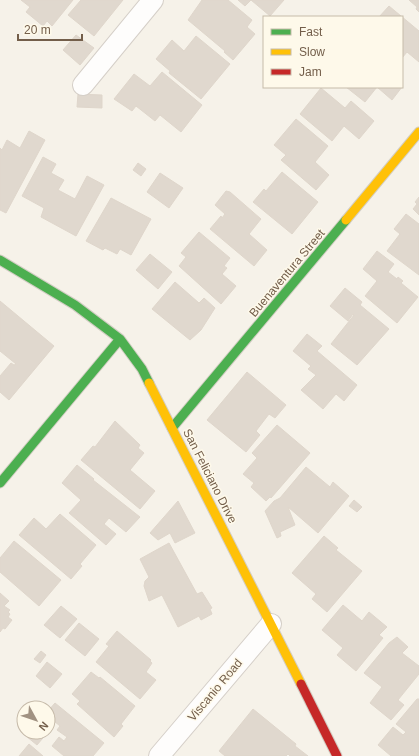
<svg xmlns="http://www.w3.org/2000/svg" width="419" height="756" viewBox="0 0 419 756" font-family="Arial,sans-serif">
<rect width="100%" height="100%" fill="#f6f2e9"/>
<!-- building -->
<path fill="#e0d8ce" stroke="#dfd6cb" d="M21,0H73L52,26L47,21L43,26L26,12L30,7Z
M81,0H123L94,36L68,15Z
M202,0H228L252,20L247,27L255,34L233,60L224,52L225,51L188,20Z
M238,0H251L245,6Z
M251,0H284L270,16Z
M409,0H419V12L416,9L417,7Z
M389,6L419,31V62L407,52L402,58V17H379Z
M76,35L94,48L80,65L63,50Z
M196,36L230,64L201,99L169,73L170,71L156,59L172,40L184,51Z
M162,72L202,105L181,132L160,115L155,121L136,106L132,111L114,99L134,74L150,86Z
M346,87H402L392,100L377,87L365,102Z
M321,88L345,108L351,101L374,121L359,139L344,126L332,141L300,114Z
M78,94L102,95V108L77,107Z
M296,119L328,146L315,162L329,175L316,190L281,160L286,155L274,145Z
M29,131L45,140L6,213L0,210V148L2,150L7,140L20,148Z
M43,157L56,164L51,173L64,180L58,190L75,199L87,176L104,185L76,236L41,217L44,208L22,196Z
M138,163L146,169L141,176L133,170Z
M282,172L318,202L292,234L253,202L264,189L266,191Z
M160,173L183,188L169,208L147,192Z
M226,191L230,192L261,219L249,234L267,250L254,266L210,229L221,216L222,218L225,214L215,205Z
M419,197V215L413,209L417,204L415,202Z
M111,198L151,219L131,255L120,249L117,254L105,248L103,250L86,241Z
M406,214L419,224V275L387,251L400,234L394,229Z
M199,232L230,258L224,266L227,268L222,274L236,286L221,304L179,266L186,257L181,253Z
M377,251L394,264L388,272L397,279L398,277L403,281L401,283L418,297L397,323L365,296L377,281L363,269Z
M150,254L172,272L158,289L136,270Z
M175,282L199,303L204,298L215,308L201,330L190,340L152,309Z
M345,288L362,302L360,305L389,329L357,365L331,344L354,315L353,314L348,321L330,306Z
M0,301L54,346L9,400L0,392V376L11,363L14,365L16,364L0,351Z
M307,334L322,346L317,351L357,385L344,401L336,394L323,409L301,390L316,375L308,369L311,366L293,351Z
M247,372L286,405L275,418L269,414L256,431L260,435L246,452L207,420Z
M115,421L140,445L138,448L144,453L130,470L155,491L140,509L81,460L93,446L95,447Z
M277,425L310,453L271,498L270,497L266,501L251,487L254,483L243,474L257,458L252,453Z
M77,465L94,479L93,480L140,517L126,532L109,518L104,524L116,534L106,545L69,513L81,500L62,483Z
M306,467L330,487L333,482L349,496L318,533L288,507L295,525L280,532L281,536L277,538L265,511L274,501L280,498Z
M354,500L362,507L357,512L349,506Z
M178,501L195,533L175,543L170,533L158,540L150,533Z
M60,514L96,545L80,564L82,566L71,579L19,535L34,518L46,529Z
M324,536L338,548L336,550L362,571L327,612L312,599L316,594L292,573Z
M14,541L61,580L39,606L0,572V558Z
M169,543L197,594L202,592L212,608L210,609L212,614L201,620L199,616L178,627L162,595L149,601L144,586L145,581L149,577L140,559Z
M0,593L9,601L4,606L10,610L8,612L10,614L8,617L12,620L5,629L3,628L0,632Z
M343,605L362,621L369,612L387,627L379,635L383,638L356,671L337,655L343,648L322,630Z
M61,606L77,619L60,638L44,625Z
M79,623L99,639L85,656L65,640Z
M117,631L151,660L150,661L152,663L146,672L156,680L140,699L96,662L109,646L106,644Z
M397,637L408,647L402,653L419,666V674L398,700L404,705L391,720L370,703L382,687L364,673L389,643Z
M41,651L46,655L40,663L34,659Z
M47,662L62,674L50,688L36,676Z
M91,672L99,678L100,677L135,706L121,724L123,726L114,737L77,704L80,701L72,694Z
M417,699H419V756H391L378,745L393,727L403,735L406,732L396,724Z
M55,703L104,743L93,756H64L52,746L59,737L64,741L67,737L57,730L60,726L48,716V711Z
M253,709L296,744L295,746L308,756H290L288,754L286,756H225L219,751Z
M24,728V732H48L37,745L21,732Z
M29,744L43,756H19Z"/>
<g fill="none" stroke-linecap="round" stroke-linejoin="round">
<defs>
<path id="street" d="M83,85L153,0
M159,756L271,624"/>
<path id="fast" d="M0,260L75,305L120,339L142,369L149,383
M172,428L346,220
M0,483L120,339"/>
<path id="slow" d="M346,220L419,132
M149,383L301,684"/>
<path id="jam" d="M301,684L337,756"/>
</defs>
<!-- street casing -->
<use href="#street" stroke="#d5cfc8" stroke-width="22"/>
<!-- fast casing -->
<use href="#fast" stroke="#d3cec4" stroke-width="11"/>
<!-- slow casing -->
<use href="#slow" stroke="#d3cec4" stroke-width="11"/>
<!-- jam casing -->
<use href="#jam" stroke="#d3cec4" stroke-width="11"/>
<!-- street -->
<use href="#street" stroke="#fefdfc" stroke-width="20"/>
<!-- fast -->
<use href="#fast" stroke="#4caf50" stroke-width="9"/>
<!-- slow -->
<use href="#slow" stroke="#ffc107" stroke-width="9"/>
<!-- jam -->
<use href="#jam" stroke="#c62828" stroke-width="9"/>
</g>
<g text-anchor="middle" stroke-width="3" stroke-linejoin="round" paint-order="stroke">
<!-- street labels -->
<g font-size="12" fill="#735e4a" stroke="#fef9ea">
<text transform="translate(287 273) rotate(-50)" y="4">Buenaventura Street</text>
<text transform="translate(210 476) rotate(63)" y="4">San Feliciano Drive</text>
<text transform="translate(215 690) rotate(-50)" y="4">Viscanio Road</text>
</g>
</g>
<!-- legend -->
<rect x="263" y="16" width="140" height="72" fill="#fef9ea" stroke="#c6bbaa"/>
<rect x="271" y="29" width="20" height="6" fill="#4caf50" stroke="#c6bbaa"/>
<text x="299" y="36" font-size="12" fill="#735e4a">Fast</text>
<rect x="271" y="49" width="20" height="6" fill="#ffc107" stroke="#c6bbaa"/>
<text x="299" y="56" font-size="12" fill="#735e4a">Slow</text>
<rect x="271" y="69" width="20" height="6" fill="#c62828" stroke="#c6bbaa"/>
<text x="299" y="76" font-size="12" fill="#735e4a">Jam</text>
<!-- north arrow -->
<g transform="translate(36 720) rotate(130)"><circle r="19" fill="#fef9ea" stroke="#c6bbaa"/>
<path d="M0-3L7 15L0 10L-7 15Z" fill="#a19282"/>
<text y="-6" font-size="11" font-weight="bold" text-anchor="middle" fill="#735e4a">N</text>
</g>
<!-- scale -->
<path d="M18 34v6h64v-6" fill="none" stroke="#735e4a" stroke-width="2"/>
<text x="24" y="34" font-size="12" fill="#735e4a" stroke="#fef9ea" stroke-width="3" paint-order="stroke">20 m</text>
</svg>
